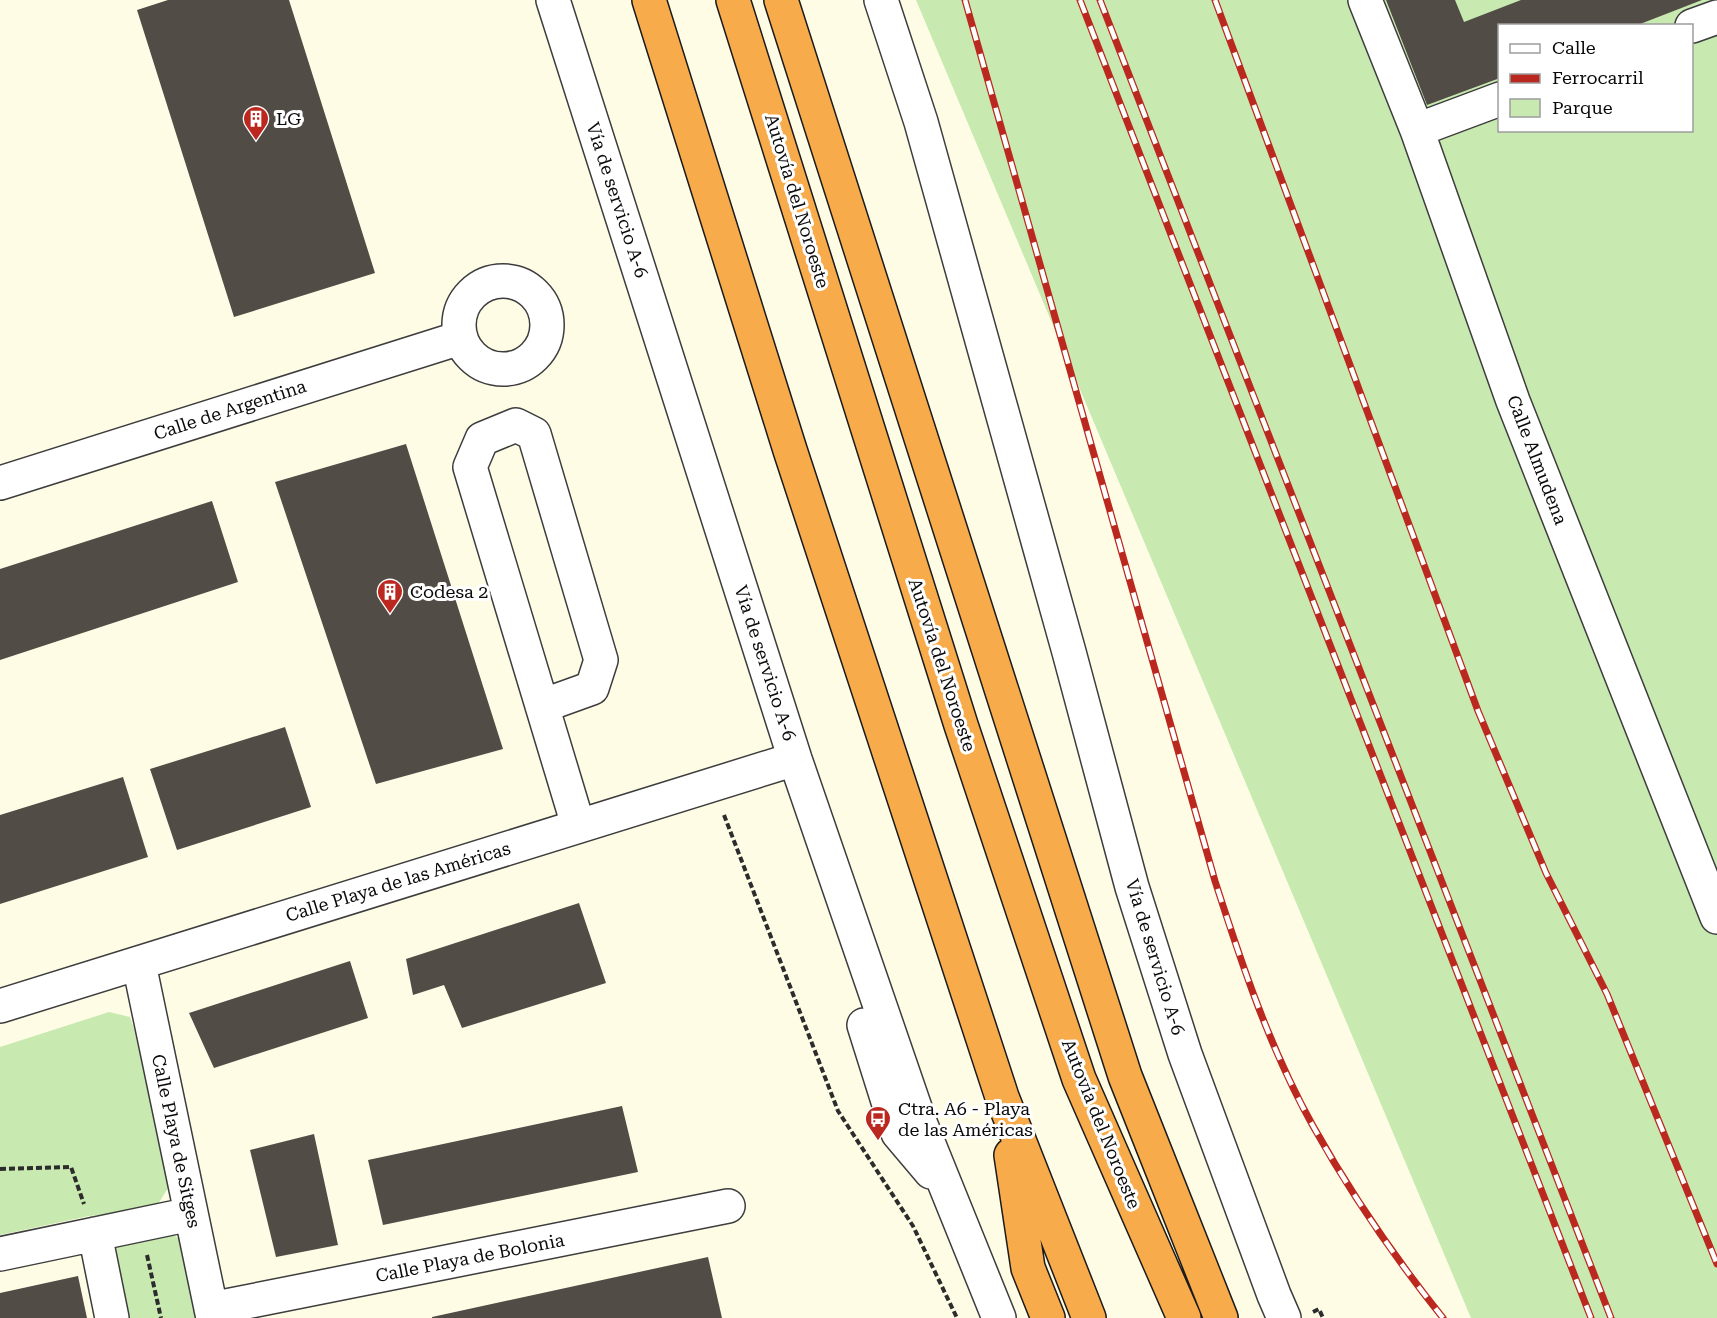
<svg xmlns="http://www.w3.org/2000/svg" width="1717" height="1318" viewBox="0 0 1717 1318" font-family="'Roboto Serif',serif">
<rect width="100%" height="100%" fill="#fffce6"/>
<!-- green -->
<path fill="#c8e9b0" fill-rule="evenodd" d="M916,0H1717V1318H1471ZM1500,26H1692V130H1500Z
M109,1012L130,1017L134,1029L170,1185L158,1204L137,1211L89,1216L0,1235V1047Z
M168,1231L182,1241L199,1318H127L113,1252L122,1239Z"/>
<!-- building -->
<path fill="#524c46" d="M168,0H289L375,273L234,317L137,10Z
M1386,0H1455L1464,22L1521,0H1702L1635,26H1500V78L1427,105Z
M406,444L503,749L376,784L275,482Z
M212,501L238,582L0,660V569Z
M285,727L311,807L177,850L150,769Z
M123,777L148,857L0,904V815Z
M579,903L606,983L462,1028L444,985L413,995L406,959Z
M350,961L368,1018L214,1068L189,1013Z
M622,1106L638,1172L383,1225L368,1160Z
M314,1134L338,1245L276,1257L250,1150Z
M708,1257L722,1318H432V1317Z
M78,1276L87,1318H0V1293Z"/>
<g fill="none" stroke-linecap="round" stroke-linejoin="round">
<defs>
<path id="minor" d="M553,0L795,759L921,1125L999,1318
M881,0L921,122L1069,652L1132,887L1185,1054L1274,1295L1284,1318
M1365,0L1417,130L1513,401L1717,917
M1692,26L1717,17
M1417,130L1500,99
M459 325a44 44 0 1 1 88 0a44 44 0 1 1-88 0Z
M0,483L460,338
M542,706L592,688L601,660L534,434L516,425L482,439L470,467L578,825
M139,964L213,1318
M0,1006L795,759
M864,1025L898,1133L931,1172
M95,1234L112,1318
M0,1254L191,1214
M211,1309L728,1206"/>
<path id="highway" d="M649,0L790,450L1002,1097L1089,1318
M733,0L961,725L1079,1079L1184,1318
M781,0L1125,1076L1221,1318
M1011,1155L1028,1268L1048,1318"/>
</defs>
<!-- minor casing -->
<use href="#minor" stroke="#3d3d3d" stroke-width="36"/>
<!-- highway casing -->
<use href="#highway" stroke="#1b1b1b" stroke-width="36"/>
<!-- path -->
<path stroke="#2c2c2c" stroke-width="4" stroke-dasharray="6 3" stroke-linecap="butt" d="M724,815L838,1111L913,1226L957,1318
M0,1169L71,1167L84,1204
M147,1255L161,1318
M1313,1312L1319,1309L1323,1318"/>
<!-- minor -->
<use href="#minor" stroke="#fff" stroke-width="33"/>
<!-- highway -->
<use href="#highway" stroke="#f8ab4b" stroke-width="33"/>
<defs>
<path id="rail" d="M965,0L1215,881C1242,965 1270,1049 1313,1126C1351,1194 1395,1258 1443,1318
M1080,0L1591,1318
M1100,0L1611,1318
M1215,0L1478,711L1546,873L1607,994L1717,1264"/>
</defs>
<!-- rail casing -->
<use href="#rail" stroke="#bb2820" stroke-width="7"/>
<!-- rail -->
<use href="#rail" stroke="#fff" stroke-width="4.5" stroke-dasharray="14" stroke-linecap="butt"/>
</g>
<!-- icons -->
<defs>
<symbol id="building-pin" viewBox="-11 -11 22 30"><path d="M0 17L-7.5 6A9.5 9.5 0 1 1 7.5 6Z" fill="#bb2820" stroke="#fff"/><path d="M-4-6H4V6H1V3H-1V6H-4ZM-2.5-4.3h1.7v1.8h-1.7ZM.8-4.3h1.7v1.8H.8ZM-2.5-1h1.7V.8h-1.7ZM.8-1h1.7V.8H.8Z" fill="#fff"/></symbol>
<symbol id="bus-pin" viewBox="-11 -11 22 30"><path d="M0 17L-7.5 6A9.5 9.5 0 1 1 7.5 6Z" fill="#bb2820" stroke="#fff"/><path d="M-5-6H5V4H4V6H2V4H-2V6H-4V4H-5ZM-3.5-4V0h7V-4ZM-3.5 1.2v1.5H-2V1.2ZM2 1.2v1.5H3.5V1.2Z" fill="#fff"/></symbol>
</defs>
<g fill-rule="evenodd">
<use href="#building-pin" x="241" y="104" width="30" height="40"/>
<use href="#building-pin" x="375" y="577" width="30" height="40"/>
<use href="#bus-pin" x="863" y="1104" width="30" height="40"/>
</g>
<g text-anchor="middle" stroke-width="6" stroke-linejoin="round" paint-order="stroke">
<!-- poi labels -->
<g font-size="18" fill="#0a0a0a" stroke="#fff" text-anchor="start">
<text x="276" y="125">LG</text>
<text x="410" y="598">Codesa 2</text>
<text x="898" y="1115">Ctra. A6 - Playa<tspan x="898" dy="21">de las Américas</tspan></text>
</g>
<!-- street labels -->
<g font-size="18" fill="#0a0a0a" stroke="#fff">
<text transform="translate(617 200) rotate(72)" y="6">Vía de servicio A-6</text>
<text transform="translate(797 201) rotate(73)" y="6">Autovía del Noroeste</text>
<text transform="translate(230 410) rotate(-18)" y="6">Calle de Argentina</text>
<text transform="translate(1537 460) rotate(69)" y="6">Calle Almudena</text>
<text transform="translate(765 663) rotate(72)" y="6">Vía de servicio A-6</text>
<text transform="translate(942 665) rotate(72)" y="6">Autovía del Noroeste</text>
<text transform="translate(398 882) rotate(-17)" y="6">Calle Playa de las Américas</text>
<text transform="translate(1155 957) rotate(73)" y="6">Vía de servicio A-6</text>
<text transform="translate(1101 1124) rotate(68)" y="6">Autovía del Noroeste</text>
<text transform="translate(176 1141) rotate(78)" y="6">Calle Playa de Sitges</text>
<text transform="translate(470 1258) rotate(-11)" y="6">Calle Playa de Bolonia</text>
</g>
</g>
<!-- legend -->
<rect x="1498" y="24" width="195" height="108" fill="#ffffff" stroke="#9d9d9d" stroke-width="1.5"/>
<rect x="1510" y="44" width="30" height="9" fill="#ffffff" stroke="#9d9d9d" stroke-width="1.5"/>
<text x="1552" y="54" font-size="18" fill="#0a0a0a">Calle</text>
<rect x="1510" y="74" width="30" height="9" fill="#bb2820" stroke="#9d9d9d" stroke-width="1.5"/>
<text x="1552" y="84" font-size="18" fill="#0a0a0a">Ferrocarril</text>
<rect x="1510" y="99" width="30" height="18" fill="#c8e9b0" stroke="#9d9d9d" stroke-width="1.5"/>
<text x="1552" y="114" font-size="18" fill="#0a0a0a">Parque</text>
</svg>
